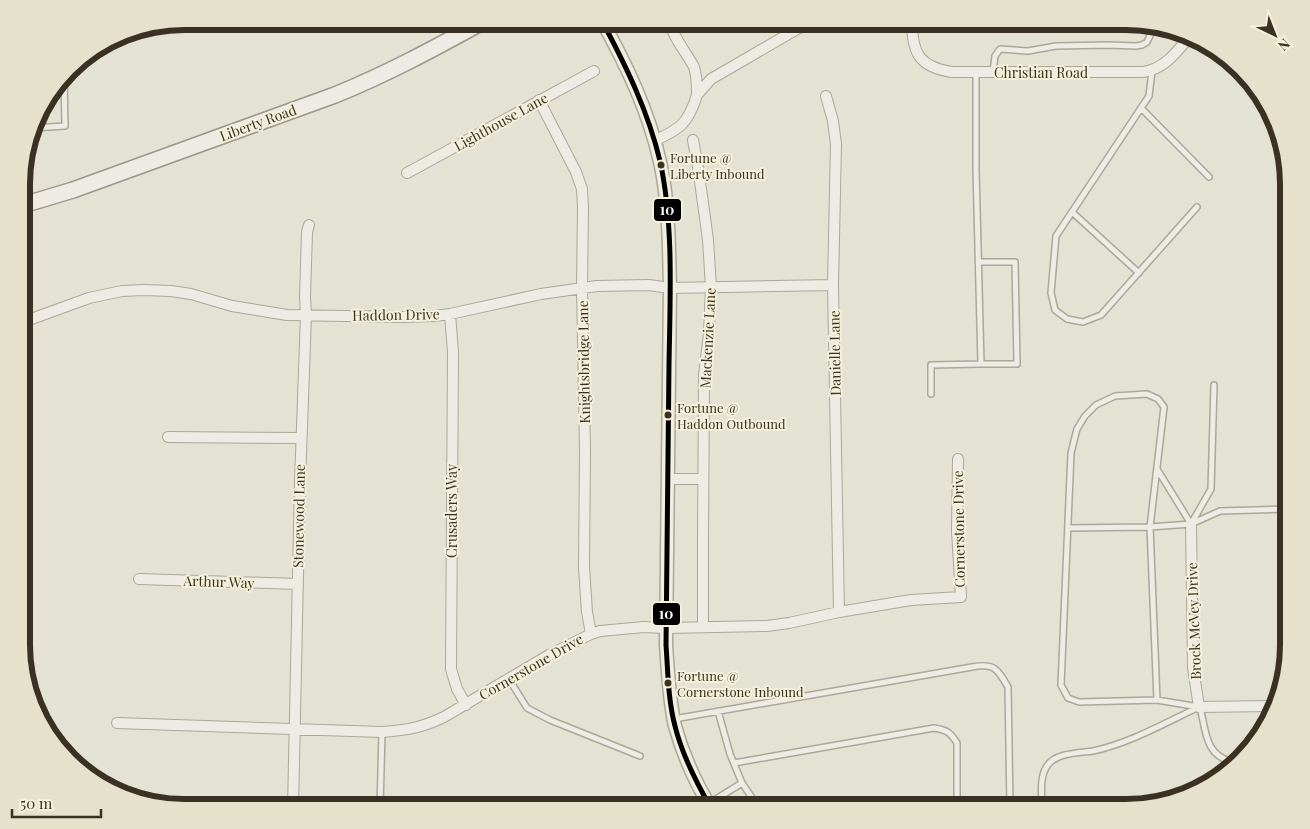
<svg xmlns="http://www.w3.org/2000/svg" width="1310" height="829" viewBox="0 0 1310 829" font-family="'Playfair Display',serif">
<rect width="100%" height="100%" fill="#e4e2d3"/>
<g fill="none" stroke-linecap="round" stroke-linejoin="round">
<defs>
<path id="service" d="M1170,27L1186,41
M1152,71L1149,96L1056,236L1051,293L1055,310L1067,319L1083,322L1101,315L1197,207
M993,72L995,56L1000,49L1028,51L1056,46L1108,45L1136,46L1142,45L1147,42L1155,25
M1141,108L1209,177
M33,128L65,126L64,78
M1072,212L1139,273
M978,262H1015L1017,364H981
M931,394V365L981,364L976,169V73
M1157,469L1191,524
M1191,524L1211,489L1214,385
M1068,528L1150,527L1191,524L1220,511L1288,509
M509,679L527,708L550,720L640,756
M1157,700L1150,527L1164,407L1158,399L1147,394L1115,396L1096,405L1085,416L1077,429L1071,453L1061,685L1068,698L1079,702L1157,700L1199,707
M1200,707C1206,731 1205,756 1233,762
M718,711L730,754L742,783L759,808
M674,719L972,667C994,663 997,668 1008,687L1010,807
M734,763L934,728C947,730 950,732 957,743V807
M708,804L742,783
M1042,807C1042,794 1039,778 1047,766C1055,753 1078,753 1093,751C1130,743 1165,723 1199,707
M380,808L382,732"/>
<path id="minor" d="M670,21C670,33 688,55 694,67C697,76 697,86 697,95L711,79L811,21
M912,21C912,53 919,67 952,72H1143C1164,69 1176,53 1190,36
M826,96L833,121L836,144L833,285L839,612
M539,100L576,172L582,189L583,207L582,288L585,450L584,567L587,612L591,634
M693,140L698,167L708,240L711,287L709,333L704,375L703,542V627
M654,141C680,129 688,124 697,95
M407,173L594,71
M450,314L453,352L451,669L457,689L466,705
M23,322L89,298L122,291L144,290L171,291L191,294L232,306L287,315L403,317L435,316L450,314L541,294L597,286L649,285L670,288L833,285
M168,437L301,438
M668,479H703
M1191,524L1193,668L1199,707L1271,706
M139,579L298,584
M117,723L382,732C407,730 421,728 444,717L549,655L591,634L600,631L644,627L666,628L767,626L789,623L839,612L911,600L961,597L957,531L958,459
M293,808L300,482L306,315L305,297L307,232L309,225"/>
<path id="tertiary" d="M602,21C627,66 649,112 660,162C669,201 669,248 670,288L666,645C668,672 669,700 675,726C683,755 695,782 711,808"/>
<path id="secondary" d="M23,205L73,190L335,95C387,74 435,48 484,21"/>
</defs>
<!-- service casing -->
<use href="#service" stroke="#aba79b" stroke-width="8"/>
<!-- minor casing -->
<use href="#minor" stroke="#aba79b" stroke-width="12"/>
<!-- tertiary casing -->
<use href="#tertiary" stroke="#aba79b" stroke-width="15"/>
<!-- secondary casing -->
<use href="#secondary" stroke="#9a978b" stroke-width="18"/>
<!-- service -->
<use href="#service" stroke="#edebe3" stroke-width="5"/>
<!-- minor -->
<use href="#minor" stroke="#edebe3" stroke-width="10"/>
<!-- tertiary -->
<use href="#tertiary" stroke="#edebe3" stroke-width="12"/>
<!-- secondary -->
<use href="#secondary" stroke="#edebe3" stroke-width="15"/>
<defs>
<path id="bus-1" d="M602,21C626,66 648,111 660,161C674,224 670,300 669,365C668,458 667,552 666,645C668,672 668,700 675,726C682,755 696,782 711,808"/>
</defs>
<!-- bus-1 casing -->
<use href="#bus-1" stroke="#f4f0da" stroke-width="9"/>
<!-- bus-1 -->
<use href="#bus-1" stroke="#000" stroke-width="5"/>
</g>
<!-- markers -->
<g fill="#3a3122" stroke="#f4f0da" stroke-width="2">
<circle cx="661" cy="165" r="4.5"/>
<circle cx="668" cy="415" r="4.5"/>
<circle cx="668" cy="683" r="4.5"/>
</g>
<g text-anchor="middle" stroke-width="4" stroke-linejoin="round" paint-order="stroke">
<!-- bus labels -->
<g font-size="13" fill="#3a3122" stroke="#f4f0da" text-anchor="start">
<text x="670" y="163">Fortune @<tspan x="670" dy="16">Liberty Inbound</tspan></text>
<text x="677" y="413">Fortune @<tspan x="677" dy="16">Haddon Outbound</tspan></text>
<text x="677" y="681">Fortune @<tspan x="677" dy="16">Cornerstone Inbound</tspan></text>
</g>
<!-- street labels -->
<g font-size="14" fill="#3a3122" stroke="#f4f0da">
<text x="1041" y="78">Christian Road</text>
<text transform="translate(501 122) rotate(-29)" y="5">Lighthouse Lane</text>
<text transform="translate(258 123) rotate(-20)" y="5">Liberty Road</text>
<text transform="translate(396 315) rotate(-1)" y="5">Haddon Drive</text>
<text transform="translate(708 338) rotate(-87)" y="5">Mackenzie Lane</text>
<text transform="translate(835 353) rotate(-91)" y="5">Danielle Lane</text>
<text transform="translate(584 362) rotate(-91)" y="5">Knightsbridge Lane</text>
<text transform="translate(452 511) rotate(-90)" y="5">Crusaders Way</text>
<text transform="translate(299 516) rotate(-89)" y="5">Stonewood Lane</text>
<text transform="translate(959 529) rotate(-91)" y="5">Cornerstone Drive</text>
<text transform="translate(219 582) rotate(2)" y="5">Arthur Way</text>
<text transform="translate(1194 621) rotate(-92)" y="5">Brock McVey Drive</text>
<text transform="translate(531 667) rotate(-30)" y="5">Cornerstone Drive</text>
</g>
</g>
<!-- crop -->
<path d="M0 0H1310V829H0ZM184 30H1126A154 154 0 0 1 1280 184V645A154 154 0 0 1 1126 799H184A154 154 0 0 1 30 645V184A154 154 0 0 1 184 30Z" fill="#e5e1cb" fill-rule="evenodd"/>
<path fill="none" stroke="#3a3122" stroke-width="6" d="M184 30H1126A154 154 0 0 1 1280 184V645A154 154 0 0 1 1126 799H184A154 154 0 0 1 30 645V184A154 154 0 0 1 184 30Z"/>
<g stroke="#f4f0da" stroke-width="2">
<rect x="653" y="198" width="29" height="24" rx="5" fill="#000"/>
<rect x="652" y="602" width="29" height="24" rx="5" fill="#000"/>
</g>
<g font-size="14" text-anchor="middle" font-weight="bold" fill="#fff">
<text x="667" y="215">10</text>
<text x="666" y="619">10</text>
</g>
<!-- north arrow -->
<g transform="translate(1275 35) rotate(137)" stroke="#f4f0da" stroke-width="4" paint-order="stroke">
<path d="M0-4L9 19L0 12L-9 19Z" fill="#3a3122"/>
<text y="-8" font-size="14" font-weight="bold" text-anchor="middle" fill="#3a3122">N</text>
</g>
<!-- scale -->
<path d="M12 809v8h89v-8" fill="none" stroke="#3a3122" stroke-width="2.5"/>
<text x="20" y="809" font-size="15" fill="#3a3122" stroke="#f4f0da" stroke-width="4" paint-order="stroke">50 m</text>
</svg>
